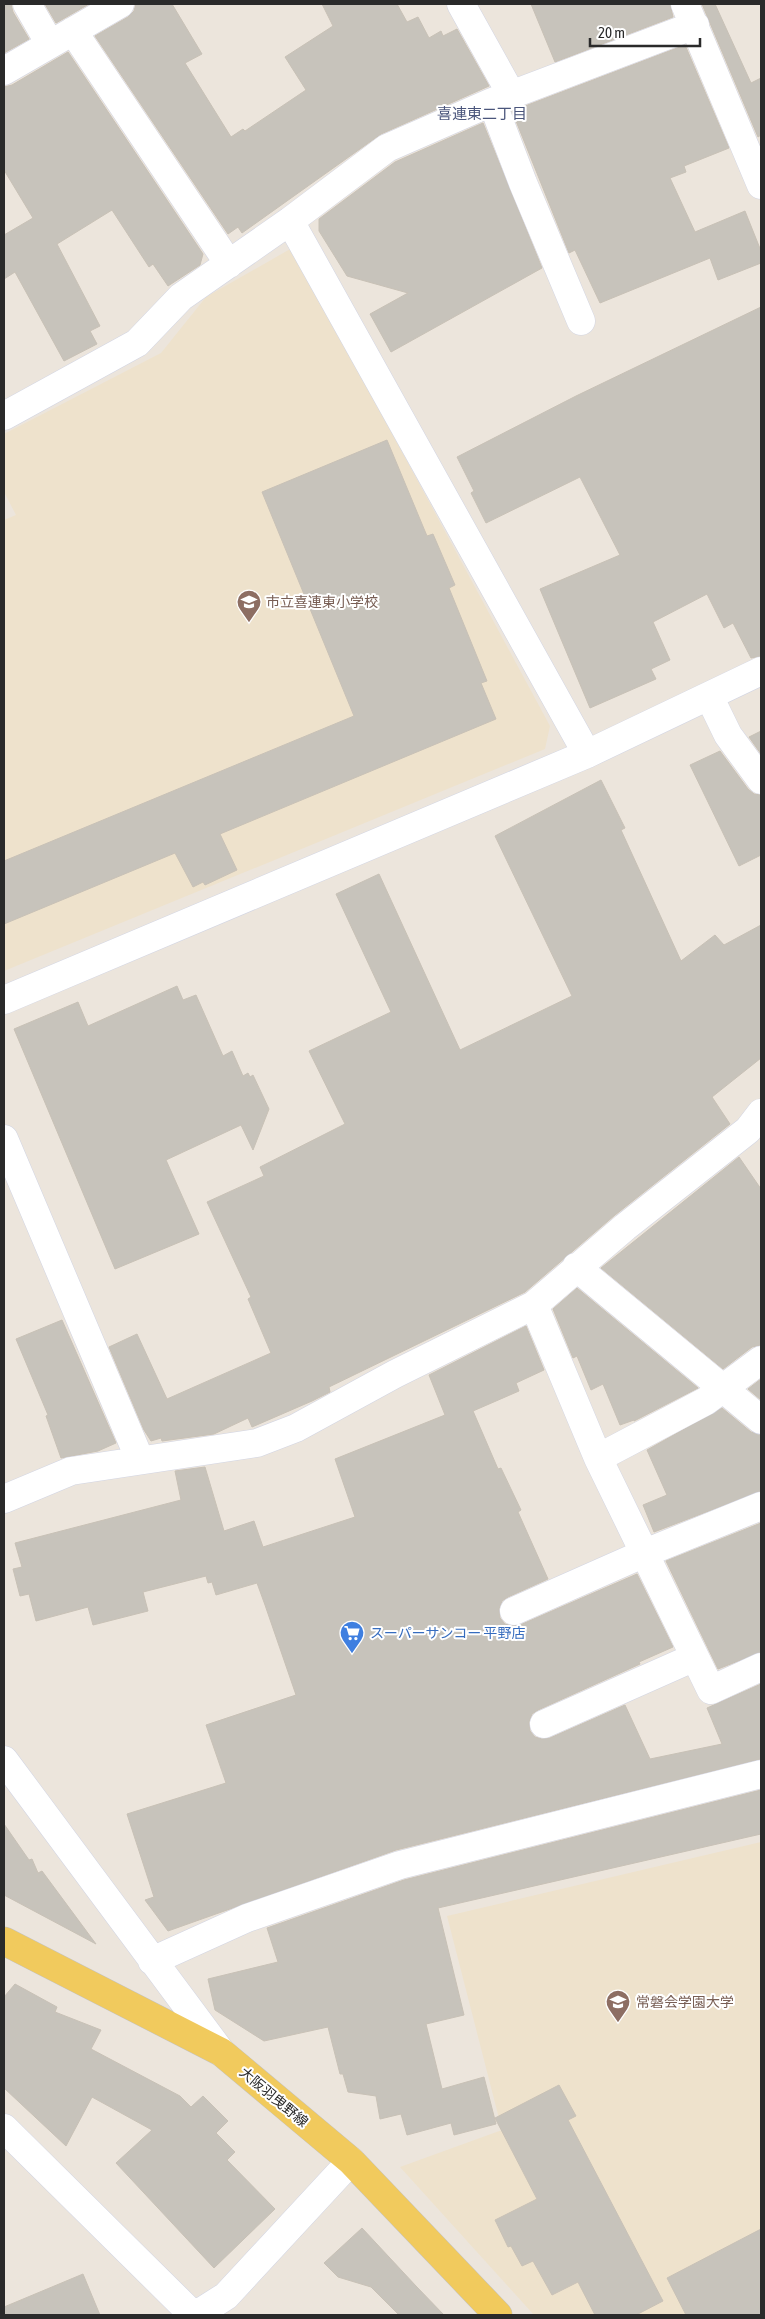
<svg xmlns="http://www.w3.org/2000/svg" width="765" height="2319" viewBox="0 0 765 2319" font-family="'Asap Condensed','Noto Sans JP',sans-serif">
<rect width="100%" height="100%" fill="#ece5dc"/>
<!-- education -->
<path fill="#eee2cc" d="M292,248L550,726L545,749L4,971V520L16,515L4,492V434L161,353L206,297Z
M761,1842V2315H534L400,2167L502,2130L447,1916Z"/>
<!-- building -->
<path fill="#c7c3bb" stroke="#c8c1b6" d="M4,4H11L13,12L29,39L4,53Z
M45,4H89L56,23Z
M136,4H172L202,54L185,63L231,137L243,129L245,131L306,90L285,57L333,26L322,4H397L407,22L418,17L429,38L441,31L443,36L457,29L489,86L381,134L242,233L238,227L228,234L95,36L128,17L134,11Z
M531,4H670L673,17L555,62Z
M702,4H715L751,83L761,78V135L758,137Z
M685,45L729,148L684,166L686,172L670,178L695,232L745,211L761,251V263L718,280L710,258L600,303L575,250L569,253L512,111Z
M68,52L203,254L200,265L168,286L153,264L149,267L112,210L57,244L100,326L90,331L97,344L64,361L15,272L4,279V235L33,218L4,170V87L12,85Z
M483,123L542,268L391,352L370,314L408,293L347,276L319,231V219L395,162Z
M761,307V656L751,658L733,623L724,628L707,594L653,622L670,660L651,669L656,679L590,708L540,589L620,555L580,477L486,523L471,493L474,491L457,457L576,396Z
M387,440L427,536L433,534L455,585L449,588L487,681L481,683L496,719L220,834L237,870L205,885L203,882L193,887L175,853L4,924V861L354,716L262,492Z
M761,731V754L749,737Z
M720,751L748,789L754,794L761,795V855L739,866L690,765Z
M601,780L625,828L621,830L681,961L715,935L724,945L761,925V1058L712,1097L730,1124L615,1215L525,1292L329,1387L330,1392L312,1401L252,1427L248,1418L214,1434L162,1441L161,1438L151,1441L144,1430L109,1347L137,1334L167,1399L271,1353L248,1299L251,1297L207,1202L264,1176L260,1167L345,1124L309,1051L391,1012L336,894L379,874L460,1050L572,996L495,836Z
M177,986L183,1000L196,995L223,1056L232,1051L243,1076L248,1073L250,1077L253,1075L269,1109L253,1150L241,1125L166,1160L199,1234L115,1269L14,1029L78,1002L88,1026Z
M739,1157L761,1189V1345L752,1347L723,1369L601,1268Z
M577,1288L698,1388L634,1421V1420L620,1425L603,1384L591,1390L577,1356L573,1358L553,1309Z
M62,1320L116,1443L98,1451L61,1458L46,1416L48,1415L16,1339Z
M526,1326L544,1370L516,1383L519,1391L473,1411L498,1469L501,1468L521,1510L518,1512L548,1579L508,1597L502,1601L499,1609L500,1618L505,1624L512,1626L520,1625L637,1574L673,1647L639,1662L640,1664L538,1710L532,1714L529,1722L530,1731L535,1737L542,1739L550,1738L625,1705L650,1759L722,1744L707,1708L761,1684V1759L396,1850L168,1931L145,1900L154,1897L127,1814L226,1783L206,1725L296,1695L265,1605L257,1583L216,1595L212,1582L208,1583L206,1576L143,1592L148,1611L93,1625L88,1607L36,1621L29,1594L20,1596L13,1569L22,1567L15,1543L181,1500L175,1471L205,1467L224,1531L254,1521L263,1547L355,1517L335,1459L445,1415L429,1375Z
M761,1379V1400L748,1389Z
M722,1408L751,1432L761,1435V1491L654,1532L643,1505L667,1495L647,1450Z
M761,1523V1652L718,1669L666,1561Z
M761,1790V1834L438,1908L464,2015L426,2024L442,2089L484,2077L496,2124L454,2135L451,2123L407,2135L401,2114L380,2119L376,2096L348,2092L343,2074H340L328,2027L264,2041L215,2010L208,1979L278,1962L267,1928L404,1880Z
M4,1824L29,1860L32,1859L38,1873L42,1871L96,1944L4,1895Z
M15,1984L57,2007L55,2012L101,2030L91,2049L180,2096L191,2107L203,2096L228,2121L216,2133L235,2152L227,2160L275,2209L214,2268L116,2163L152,2130L92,2097L66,2146L4,2088V1997Z
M559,2085L576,2116L568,2120L663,2301L636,2315H595L578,2282L552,2295L533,2261L522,2266L511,2246L508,2247L495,2220L537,2199L495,2118Z
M362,2228L416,2286L444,2315H399L371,2287L338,2277L324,2263Z
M761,2229V2315H686L667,2278Z
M83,2274L100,2315H4V2307Z"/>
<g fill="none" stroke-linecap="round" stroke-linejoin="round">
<defs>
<path id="minor" d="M27,4L50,44
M461,4L511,94
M685,4L761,185
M73,31L229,264
M4,71L120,4
M492,102L523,183L581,321
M290,221L587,754
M4,416L137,343L181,297L290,221L387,148L492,102L695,25
M709,696L728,735L761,780
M4,1000L587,754L761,671
M4,1139L140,1460
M576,1267L761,1420
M534,1305L598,1458L711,1690L761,1667
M598,1458L706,1401L761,1360
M4,1499L71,1471L257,1443L296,1428L395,1374L534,1305L625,1227L748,1130L761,1113
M514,1611L645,1553L761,1506
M544,1724L695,1657
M4,1760L221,2052
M152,1961L247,1918L400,1865L761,1774
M4,2128L193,2315
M196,2315L226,2296L351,2161"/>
<path id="major" d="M4,1941L221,2052L351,2161L498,2315"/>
</defs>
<!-- minor casing -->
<use href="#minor" stroke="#d2d5e3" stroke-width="29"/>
<!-- major casing -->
<use href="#major" stroke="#c3c3c3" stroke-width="29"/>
<!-- minor -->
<use href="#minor" stroke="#fff" stroke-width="28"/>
<!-- major -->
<use href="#major" stroke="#f1ca5d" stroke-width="28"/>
</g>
<!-- icons -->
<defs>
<symbol id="school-pin" viewBox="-11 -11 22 30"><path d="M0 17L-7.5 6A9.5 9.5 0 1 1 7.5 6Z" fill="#8d6e63" stroke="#fff"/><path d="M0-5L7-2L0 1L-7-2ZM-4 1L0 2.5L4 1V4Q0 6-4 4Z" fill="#fff"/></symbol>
<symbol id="supermarket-pin" viewBox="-11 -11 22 30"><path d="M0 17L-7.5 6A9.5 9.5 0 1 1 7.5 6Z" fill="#3f7fe0" stroke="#fff"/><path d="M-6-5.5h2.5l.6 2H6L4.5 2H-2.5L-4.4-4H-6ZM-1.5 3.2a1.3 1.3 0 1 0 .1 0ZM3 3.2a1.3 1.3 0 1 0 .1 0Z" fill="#fff"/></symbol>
<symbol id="university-pin" viewBox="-11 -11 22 30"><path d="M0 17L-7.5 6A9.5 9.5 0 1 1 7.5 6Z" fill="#8d6e63" stroke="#fff"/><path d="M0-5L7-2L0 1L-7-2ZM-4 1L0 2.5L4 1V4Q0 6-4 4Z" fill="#fff"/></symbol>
</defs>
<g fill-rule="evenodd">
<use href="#school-pin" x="235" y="588" width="28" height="38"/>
<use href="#supermarket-pin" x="338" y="1619" width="28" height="38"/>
<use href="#university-pin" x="604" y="1988" width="28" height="38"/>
</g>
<g text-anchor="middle" stroke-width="4" stroke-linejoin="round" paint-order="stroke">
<!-- education labels -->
<g font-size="14" fill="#785e54" stroke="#fff" text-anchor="start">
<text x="266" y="607">市立喜連東小学校</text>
<text x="636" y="2007">常磐会学園大学</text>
</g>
<!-- shop labels -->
<g font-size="14" fill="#366cbe" stroke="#fff" text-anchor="start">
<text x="370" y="1638">スーパーサンコー 平野店</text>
</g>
<!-- street labels -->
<g font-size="14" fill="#2a2a2a" stroke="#fff">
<text transform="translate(274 2097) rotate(40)" y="5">大阪羽曳野線</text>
</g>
<!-- neighbourhood labels -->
<g font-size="15" fill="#4a557b" stroke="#fff">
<text x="482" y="119">喜連東二丁目</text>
</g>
</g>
<!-- border -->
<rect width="765" height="2319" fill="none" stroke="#2a2a2a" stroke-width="10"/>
<!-- scale -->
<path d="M590 38v8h110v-8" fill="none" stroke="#2a2a2a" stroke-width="2.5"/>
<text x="598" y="38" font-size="15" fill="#2a2a2a" stroke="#ffffff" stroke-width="4" paint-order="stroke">20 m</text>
</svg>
